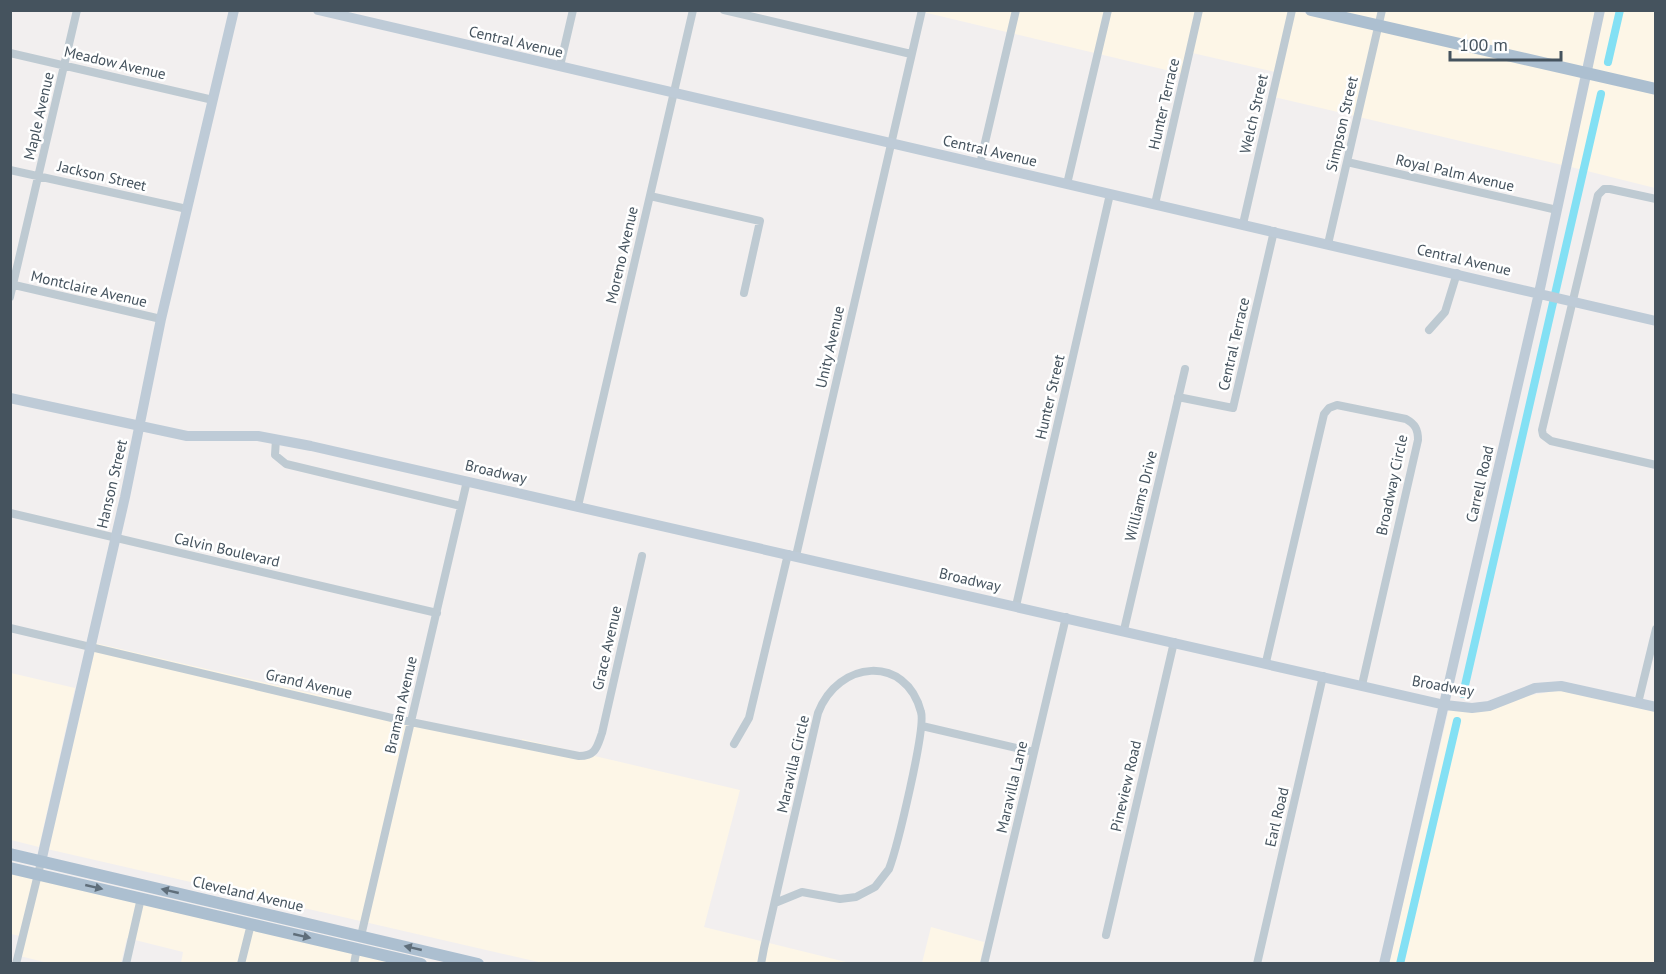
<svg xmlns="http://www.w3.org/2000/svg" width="1666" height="974" viewBox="0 0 1666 974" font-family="'PT Sans',sans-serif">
<rect width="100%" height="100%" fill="#f2efef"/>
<!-- commercial -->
<path fill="#fdf6e7" d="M919,11H1295L1580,76L1562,165L1270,96L1275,72L1188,52L1183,74Z
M1329,11H1596L1582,69Z
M1604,11H1655V85L1590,71Z
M1588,78L1655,93V188L1571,167Z
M95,643L336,699L335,704L521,745L522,739L740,790L704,927L850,963H543L47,849Z
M11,673L75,688L39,847L11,840Z
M1561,690L1655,711V963L1389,964L1449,709Z
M10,870L404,963H181L183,952L127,938L121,963H48L16,955L20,936L11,934Z
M931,927L984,942L980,963H922Z"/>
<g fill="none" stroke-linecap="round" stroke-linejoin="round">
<!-- canal -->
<path stroke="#83e0f4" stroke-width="8" d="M1608,62L1620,10
M1463,694L1601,94
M1400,964L1457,721"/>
<!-- street -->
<path stroke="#becad2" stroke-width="8" d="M724,10L911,54
M10,53L213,100
M560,66L573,10
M1347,162L1557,210
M980,164L1016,10
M10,170L187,209
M1067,184L1108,10
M650,196L760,221L744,293
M1656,199L1610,189H1604L1598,195L1542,430L1543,435L1551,441L1656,465
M1155,204L1199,10
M1243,224L1292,10
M1328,244L1382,10
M10,284L161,319
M10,297L77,10
M1429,330L1445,312L1457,273
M1178,397L1233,408L1274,231
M276,439L275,455L286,464L461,506
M578,506L693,10
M10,513L437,613
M796,556L922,10
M1016,606L1110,194
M10,628L396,719L579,756C596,756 597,747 602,733L642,556
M1124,630L1185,369
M1266,662L1324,414L1329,408L1337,405L1406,419C1415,424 1418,429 1418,440L1362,685
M1638,703L1656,629
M922,726L1034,752
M734,744L749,718L788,554
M1106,935L1174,642
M361,936L467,481
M16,964L41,862
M126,964L141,898
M241,964L251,924
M354,964L357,948
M761,964L764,948L818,713C838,660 906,654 921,712C926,729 897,848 889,869L875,887L856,897L840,899L802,892L775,903
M984,964L1066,617
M1257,964L1323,676"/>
<!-- secondary -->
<path stroke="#becbd7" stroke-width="10" d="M318,10L1656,321
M10,398L187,436H258L311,446L1445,705L1472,708L1489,706L1535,688L1561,686L1656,707
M41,862L125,497L161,319L234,10
M1384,964L1539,293L1600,10"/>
<!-- primary -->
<path stroke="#acbfd0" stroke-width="12" d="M1311,10L1656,89
M10,854L478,964
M10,868L421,964"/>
</g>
<!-- one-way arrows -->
<defs><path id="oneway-solid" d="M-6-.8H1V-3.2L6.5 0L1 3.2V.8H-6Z" transform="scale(1.5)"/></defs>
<g fill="#5f6e7a">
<use href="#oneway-solid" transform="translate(94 887) rotate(13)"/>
<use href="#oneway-solid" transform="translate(170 891) rotate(-167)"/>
<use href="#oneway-solid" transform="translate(302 936) rotate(13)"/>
<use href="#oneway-solid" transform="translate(413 948) rotate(-167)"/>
</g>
<g text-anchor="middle" stroke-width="5" stroke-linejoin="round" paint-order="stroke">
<!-- street labels -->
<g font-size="15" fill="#45535e" stroke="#fff">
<text transform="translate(516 42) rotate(13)" y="5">Central Avenue</text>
<text transform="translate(115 63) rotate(13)" y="5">Meadow Avenue</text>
<text transform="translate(1164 104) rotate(-77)" y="5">Hunter Terrace</text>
<text transform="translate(1254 114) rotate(-77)" y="5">Welch Street</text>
<text transform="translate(39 116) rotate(-77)" y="5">Maple Avenue</text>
<text transform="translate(1342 124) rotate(-77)" y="5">Simpson Street</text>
<text transform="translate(990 151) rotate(13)" y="5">Central Avenue</text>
<text transform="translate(1455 173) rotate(13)" y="5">Royal Palm Avenue</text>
<text transform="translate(102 176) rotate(13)" y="5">Jackson Street</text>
<text transform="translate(622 255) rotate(-77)" y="5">Moreno Avenue</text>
<text transform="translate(1464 260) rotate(13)" y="5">Central Avenue</text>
<text transform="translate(89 289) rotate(13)" y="5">Montclaire Avenue</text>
<text transform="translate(1234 344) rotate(-77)" y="5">Central Terrace</text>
<text transform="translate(830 347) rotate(-77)" y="5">Unity Avenue</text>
<text transform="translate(1050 397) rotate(-77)" y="5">Hunter Street</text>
<text transform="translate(496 472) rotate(13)" y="5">Broadway</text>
<text transform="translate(112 484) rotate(-77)" y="5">Hanson Street</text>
<text transform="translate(1480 484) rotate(-77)" y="5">Carrell Road</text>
<text transform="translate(1392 485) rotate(-78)" y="5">Broadway Circle</text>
<text transform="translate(1141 496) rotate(-76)" y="5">Williams Drive</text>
<text transform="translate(227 550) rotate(13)" y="5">Calvin Boulevard</text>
<text transform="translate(970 580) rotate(13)" y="5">Broadway</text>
<text transform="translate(607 648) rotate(-77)" y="5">Grace Avenue</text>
<text transform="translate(309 684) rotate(13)" y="5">Grand Avenue</text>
<text transform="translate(1443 686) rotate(10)" y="5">Broadway</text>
<text transform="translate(401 705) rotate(-77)" y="5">Braman Avenue</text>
<text transform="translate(793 764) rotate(-77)" y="5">Maravilla Circle</text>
<text transform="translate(1126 786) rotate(-77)" y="5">Pineview Road</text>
<text transform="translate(1012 787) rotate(-77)" y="5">Maravilla Lane</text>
<text transform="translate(1277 817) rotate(-77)" y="5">Earl Road</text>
<text transform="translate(248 894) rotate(13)" y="5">Cleveland Avenue</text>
</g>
</g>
<!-- border -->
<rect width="1666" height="974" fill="none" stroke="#45535e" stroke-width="24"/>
<!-- scale -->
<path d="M1450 51v9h111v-9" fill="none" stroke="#45535e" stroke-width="3"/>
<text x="1459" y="51" font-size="18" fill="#45535e" stroke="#ffffff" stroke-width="4.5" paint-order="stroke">100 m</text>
</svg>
